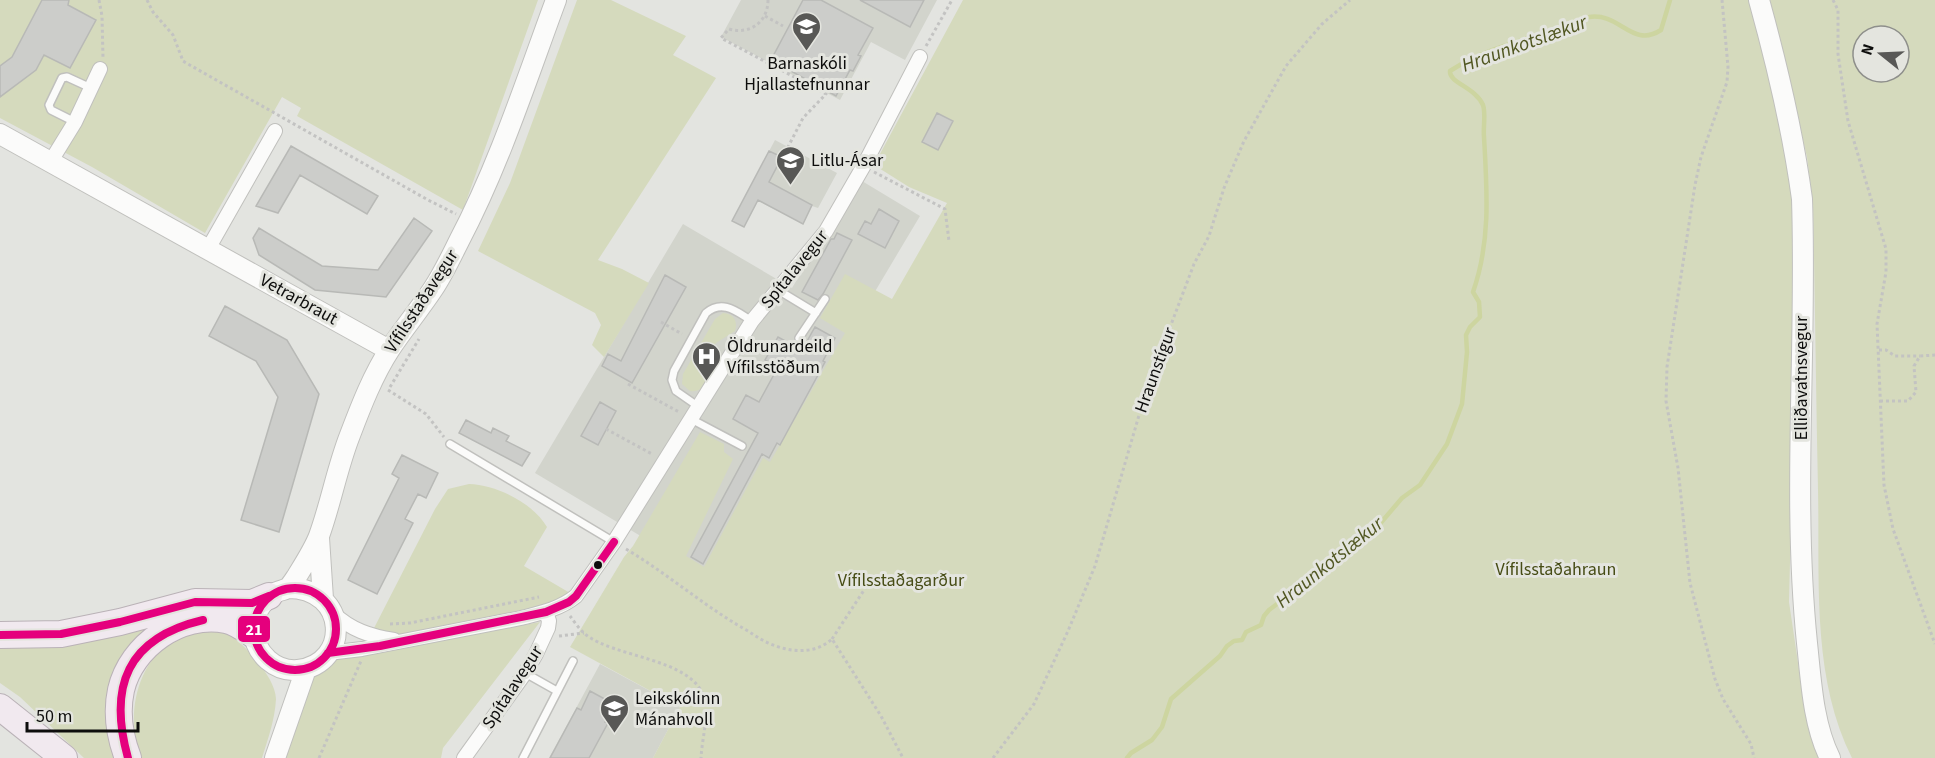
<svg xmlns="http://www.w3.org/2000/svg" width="1935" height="758" viewBox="0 0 1935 758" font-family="'Source Sans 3',sans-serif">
<rect width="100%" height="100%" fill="#e3e4e0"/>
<!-- built -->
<path fill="#d2d4cc" d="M741,0H937L905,60L871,42L840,100L721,37Z
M775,140L837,173L818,208L812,206L803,224L758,201L744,227L732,221Z
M857,178L920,216L706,575L535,473L683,224L792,288Z
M600,664L680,707L653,758H549Z"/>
<!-- green -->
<path fill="#d5dabd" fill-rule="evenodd" d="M0,0H538L463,210L297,116L301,108L282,97L205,233L92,167L0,118Z
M577,0H611L686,36L673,55L716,78L598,260L622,269L649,283L604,357L592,345L601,325L595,313L478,251L510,183Z
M963,0H1753L1791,156L1798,244L1789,602L1801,683L1822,758H653L680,707L570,647L624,557L633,546L700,432L724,444V452L733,459L686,556L704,567L763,458L770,462L845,333L820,318L845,274L892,299L947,203L909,187L874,165Z
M1770,0H1935V758H1852C1811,676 1820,579 1818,490C1816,395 1815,299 1813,204L1807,157ZM1863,36H1899V72H1863Z
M723,313C734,314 738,321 735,331L716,343L706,356L702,371L706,381C703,389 698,392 690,391L682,384L683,374L715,319Z
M469,484C497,485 533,503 547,527L524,566L570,593L544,605L408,636L372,632L435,509L448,489Z
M163,619L134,646L121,758H84L20,697L0,683V646Z
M540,622L443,748L441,758H284L311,676L334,660Z
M209,631C214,631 222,631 227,633C244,643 276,678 276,699C275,719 268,739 262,758H142C125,722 135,667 169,643C180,636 196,634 209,631Z"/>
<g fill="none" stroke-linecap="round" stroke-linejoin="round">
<!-- stream -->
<path stroke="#cdd5a0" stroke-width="4.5" d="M1127,758L1131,753L1152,740L1162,727L1171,699L1220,656L1227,646L1234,641L1242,640L1246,632L1261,625L1264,616L1269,610L1293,592L1310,575L1316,571L1323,569L1330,560L1357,542L1370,528L1379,525L1402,498L1420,485L1447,444L1462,404L1467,352L1466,335L1470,327L1480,317L1479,302L1473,292C1491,241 1487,190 1484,137C1483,127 1486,114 1483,105C1475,87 1449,83 1450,71C1482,50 1523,40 1558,29C1568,25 1579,18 1589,17C1620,12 1632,49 1661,30L1670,0"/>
</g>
<!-- building -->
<path fill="#cccdca" stroke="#b8b9b6" stroke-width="1.5" d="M42,0H69L68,5L96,20L70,68L44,55L36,70L0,97V66L12,57Z
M803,0H821L873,28L858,55L861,56L853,71L850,70L836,96L771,60Z
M860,0H924L910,27Z
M937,113L953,121L938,150L922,142Z
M291,146L378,196L367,214L300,175L278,213L256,206Z
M769,151L782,157L769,182L812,205L803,224L758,200L744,227L732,221Z
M879,209L899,221L885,248L858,234L865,221L871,224Z
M414,218L432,231L386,297L315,290L259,255L253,238L259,228L322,266L378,270Z
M837,233L852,240L823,294L818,300L802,292L831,239H834Z
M665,275L686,287L632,383L602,366L608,354L621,361Z
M225,306L287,340L319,394L279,532L241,520L278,397L256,361L209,336Z
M815,327L835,338L823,361L825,362L780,445L777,443L769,458L762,454L703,564L691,557L758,433L733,419L746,395L759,402L778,367L765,360L778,337L802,350Z
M600,402L616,411L598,445L581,436Z
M466,420L491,433L493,428L509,436L506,441L530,453L522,466L459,433Z
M402,455L438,473L426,498L418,494L405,519L413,523L377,594L348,580L399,478L392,474Z
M590,691L614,704L605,722L608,723L589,758H550L577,708L581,710Z"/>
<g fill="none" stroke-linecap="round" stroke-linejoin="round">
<defs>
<path id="lane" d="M75,122L51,110L49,105L62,78L67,77L91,88
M778,290L816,313
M799,338L825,299
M699,407L676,391L672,380L674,371L706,313C723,299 737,312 752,321
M691,419L742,446
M450,444L614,542
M525,673L557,691
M523,758L573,661"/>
<path id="street" d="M51,161L75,122L100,69
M208,249L275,131
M333,613C351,630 370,636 394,640
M328,653L362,649L521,618C541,613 560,609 576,596L614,542L752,321L826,231L863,167L920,57
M464,758L525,673L536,654L548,628L549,621L546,612"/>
<path id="secondary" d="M1759,0C1777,65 1793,132 1802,199C1807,347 1792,495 1807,643C1811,680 1813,724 1830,758
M0,134L389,350
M319,538L323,599
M288,588C349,588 351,664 298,670C287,671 276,667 268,660C258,651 252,638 254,624C255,610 265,598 277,592C281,590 286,590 289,587C292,584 295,579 297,576C305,563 314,549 319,536C331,503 337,468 350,435C361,406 373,375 390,349C404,328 419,310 433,289C443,274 451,257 459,241C499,165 526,81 556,0
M275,758L306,669"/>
<path id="highway" d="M0,635L61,634L120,622L195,602L252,603L269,596
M0,707L64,758
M128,758C120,737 116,713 121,690C131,646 180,611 226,620C236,622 245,629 254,635"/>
</defs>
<!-- lane casing -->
<use href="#lane" stroke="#c0c0bd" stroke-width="10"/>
<!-- street casing -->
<use href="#street" stroke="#c0c0bd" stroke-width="16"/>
<!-- secondary casing -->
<use href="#secondary" stroke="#c0c0bd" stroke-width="22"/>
<!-- highway casing -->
<use href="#highway" stroke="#bab2b7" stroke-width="28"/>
<!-- path -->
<path stroke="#c3c3c2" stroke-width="3" stroke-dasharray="3 3" stroke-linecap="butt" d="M99,0L102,16L103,58
M147,0L153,12L173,35L183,61L188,64L428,200L456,214
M768,0C768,22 750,35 729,29L721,38L826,94L803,118L788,147
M1722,0L1728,67L1727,82L1701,157L1695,185L1667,367L1666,401L1678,468L1690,583L1715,679L1723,699L1751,744L1754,758
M1833,0L1838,10V54L1848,121L1886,249V272L1877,324L1884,485L1893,529L1935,644
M765,16L783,26
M926,46L952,0
M874,172L945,209L949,241
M661,322L682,334
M699,348L714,356
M1879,350H1886L1895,356H1920
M628,384L679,412
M390,387L419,339
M388,390L426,414L444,437
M1880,401H1908L1916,392L1914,366L1920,356L1935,355
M606,429L652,454
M626,549C668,574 705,607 748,631C757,637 766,643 776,646C795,653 817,653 832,639L881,716L903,758
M570,616C574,621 579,629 585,634C614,658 693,658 704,698C709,717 702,738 701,758
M390,624L410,623L539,597
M559,636L584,633
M832,639L868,584
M319,758L361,661
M993,758L1034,704L1068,631L1095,566L1147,388L1194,264L1209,236L1224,188L1244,141L1286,66L1322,24L1350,0"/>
<!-- lane -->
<use href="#lane" stroke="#fbfbfa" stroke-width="7"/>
<!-- street -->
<use href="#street" stroke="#fbfbfa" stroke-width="14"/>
<!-- secondary -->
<use href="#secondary" stroke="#fbfbfa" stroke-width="20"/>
<!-- highway -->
<use href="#highway" stroke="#f1e9ef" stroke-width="26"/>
<defs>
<path id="bus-1" d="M254 629a41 41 0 1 1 82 0a41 41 0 1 1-82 0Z
M0,635L61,634L120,622L195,602L252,603L269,596
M328,653L380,646L546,612L569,602L576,596L614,542
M128,758C108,686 127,638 203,620"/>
</defs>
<!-- bus-1 casing -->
<use href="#bus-1" stroke="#e4e5df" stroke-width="12"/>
<!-- bus-1 -->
<use href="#bus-1" stroke="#e5007d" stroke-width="8"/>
</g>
<!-- icons -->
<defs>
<symbol id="school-pin" viewBox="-11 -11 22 30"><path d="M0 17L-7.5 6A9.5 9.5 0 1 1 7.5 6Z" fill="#585856" stroke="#e4e5df"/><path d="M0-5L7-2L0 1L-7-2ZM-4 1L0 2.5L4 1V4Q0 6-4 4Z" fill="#fff"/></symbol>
<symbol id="hospital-pin" viewBox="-11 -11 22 30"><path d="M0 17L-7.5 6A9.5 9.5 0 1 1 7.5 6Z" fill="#585856" stroke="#e4e5df"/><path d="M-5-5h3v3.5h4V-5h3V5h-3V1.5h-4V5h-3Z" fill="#fff"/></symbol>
</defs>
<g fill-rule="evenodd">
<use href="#school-pin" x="790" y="10" width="33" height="45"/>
<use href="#school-pin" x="774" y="144" width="33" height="45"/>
<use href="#hospital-pin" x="690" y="340" width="33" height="45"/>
<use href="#school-pin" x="598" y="692" width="33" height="45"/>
</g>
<!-- markers -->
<circle fill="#0d0d0c" stroke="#e4e5df" stroke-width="2" cx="598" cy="565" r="5"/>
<g text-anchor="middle" stroke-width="6" stroke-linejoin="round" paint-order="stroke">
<!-- poi labels -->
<g font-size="18" fill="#0d0d0c" stroke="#e4e5df" text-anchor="start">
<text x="807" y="69" text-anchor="middle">Barnaskóli<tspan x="807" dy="21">Hjallastefnunnar</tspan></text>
<text x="811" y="166">Litlu-Ásar</text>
<text x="727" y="352">Öldrunardeild<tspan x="727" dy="21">Vífilsstöðum</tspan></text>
<text x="635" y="704">Leikskólinn<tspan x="635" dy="21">Mánahvoll</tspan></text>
</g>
<!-- street labels -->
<g font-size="18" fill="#0d0d0c" stroke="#e4e5df">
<text transform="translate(794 269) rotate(-51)" y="6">Spítalavegur</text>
<text transform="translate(299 299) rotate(29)" y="6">Vetrarbraut</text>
<text transform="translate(421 301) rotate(-57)" y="6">Vífilsstaðavegur</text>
<text transform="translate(1155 370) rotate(-70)" y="6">Hraunstígur</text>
<text transform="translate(1801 378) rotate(-90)" y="6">Elliðavatnsvegur</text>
<text transform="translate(512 687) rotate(-57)" y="6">Spítalavegur</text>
</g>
<!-- park labels -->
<g font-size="18" fill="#464c15" stroke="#e4e5df">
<text x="1556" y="575">Vífilsstaðahraun</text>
<text x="901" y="586">Vífilsstaðagarður</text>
</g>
<!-- water labels -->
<g font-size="20" font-style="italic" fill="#515722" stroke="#e4e5df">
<text transform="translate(1524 43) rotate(-20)" y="7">Hraunkotslækur</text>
<text transform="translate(1329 562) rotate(-39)" y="7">Hraunkotslækur</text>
</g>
</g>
<rect stroke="#e4e5df" stroke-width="2" x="237" y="615" width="34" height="28" rx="6" fill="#e5007d"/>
<g font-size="16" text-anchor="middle" font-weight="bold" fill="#fff">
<text x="254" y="635">21</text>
</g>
<!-- north arrow -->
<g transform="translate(1881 54) rotate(288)"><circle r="28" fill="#e4e5df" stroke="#8e8f8b" stroke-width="1.5"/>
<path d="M0-4.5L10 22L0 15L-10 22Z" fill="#585856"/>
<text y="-9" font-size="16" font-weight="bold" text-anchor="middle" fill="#0d0d0c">N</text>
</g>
<!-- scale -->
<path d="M27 722v9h111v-9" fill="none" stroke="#0d0d0c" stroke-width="3"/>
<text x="36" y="722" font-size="18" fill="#0d0d0c" stroke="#e4e5df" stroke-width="4.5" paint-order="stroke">50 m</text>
</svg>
